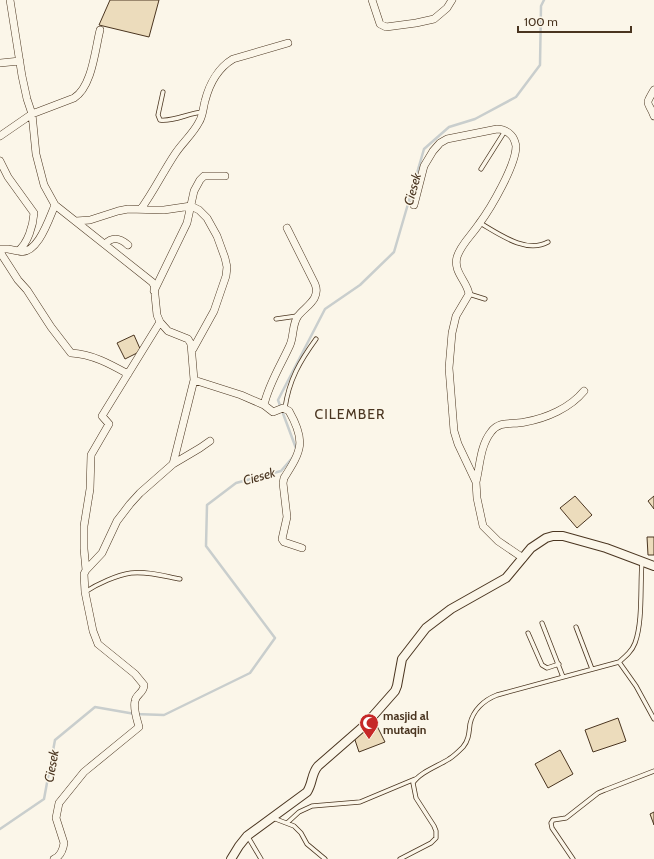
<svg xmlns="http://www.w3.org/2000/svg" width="654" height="859" viewBox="0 0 654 859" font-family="Cabin,sans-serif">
<rect width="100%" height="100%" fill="#fbf6e9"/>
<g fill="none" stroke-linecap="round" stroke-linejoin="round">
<!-- stream -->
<path stroke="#c9cecd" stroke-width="2.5" d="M297,451L278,400L325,309L360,285L394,252L424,149L449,127L475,119L516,97L540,65L541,6L544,0
M0,829L44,799L55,740L95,707L135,714L164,715L250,673L275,638L206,546L207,505L236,483L281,471L293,457"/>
</g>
<!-- building -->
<path fill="#ecdcbc" stroke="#4a3520" d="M110,0H159L149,37L99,25Z
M134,335L141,351L125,359L117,343Z
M575,496L592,515L577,528L560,508Z
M654,496V509L648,501Z
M647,537H654V555H648Z
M618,718L626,741L593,752L585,730Z
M376,724L385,742L359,752L354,737Z
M560,750L573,774L548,788L535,764Z
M654,812V825L650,814Z"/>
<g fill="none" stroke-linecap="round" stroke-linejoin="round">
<defs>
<path id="service" d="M163,92L158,115L160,120C173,122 189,113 202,112
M481,169L505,131
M480,223C499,234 526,254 548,242
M469,294L485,299
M276,319L297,316
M285,408C289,380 300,361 316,339
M85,592C97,584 117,575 131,573C147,571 164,576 180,579
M542,623L563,677
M576,627L592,669
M528,633L542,665L547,668L559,664
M619,662L636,686L654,719
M273,818L294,826L301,833L307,844L325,859
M287,823L299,812L312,806L360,802L415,779
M248,837L261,859
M400,859L431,843L436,838V831L434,826L416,798L413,783C420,772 438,766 449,759C454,756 459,751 463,747C469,740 469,732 470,724C473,710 484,700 497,695L619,662C626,656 632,651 635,643C643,622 640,585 642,562
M573,859L552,828L551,823L553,820L566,818L598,793L605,790L654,771"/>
<path id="minor" d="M10,0L22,76L27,99L32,114L36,154L44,185L55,205L152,282L154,285L157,315L160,322L168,331L188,339L191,344L194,380L173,464L140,493L130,504L117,521L102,553L86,570L84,574L85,592L93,631L98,644L135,674L144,685C144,693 136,694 135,701C133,709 137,719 139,727L84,772L59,803L56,818L64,843C63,850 61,856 54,859
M372,0L380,24L386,27L416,23L434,19L447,8L452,0
M0,63L20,61
M654,90C644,107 648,100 654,116
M0,136L32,114L74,98C92,87 95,50 100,30
M0,161L8,177L34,213C33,226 28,243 18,251L8,249H0
M414,205L424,166L433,151L440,143L447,139L497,129C503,129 507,131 511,135C514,138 515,141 516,146C516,165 491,208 479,224C472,235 461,244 457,257C453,272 467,281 469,294L456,316L452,333L449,368L454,431L458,444L476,482L477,498L483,526L498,541L523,558
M141,209C154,191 163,172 175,154C182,143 193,134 199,122C203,116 203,108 205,101C209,85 218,68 233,59L288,43
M76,221L90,220L118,211L128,209L164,210L191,206L199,210L207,218L217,236L225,258L227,267L226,276L214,311L193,349
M105,244C113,236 120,238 128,245
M18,251C37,257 49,219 55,205
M0,252L18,280L27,290L51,327L71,353C92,354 110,364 128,374
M154,291L187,223L194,191L200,180L204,176H225
M194,380L241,395L264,405L273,412L283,408L289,411C306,441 302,450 284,478L283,483L287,517L282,539L284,542L302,548
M264,405C269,383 281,365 290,345C294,336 292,324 298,316C306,306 321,299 315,284L287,228
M173,464L200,448L210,441
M476,482C480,466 480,446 491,432C500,420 512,425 525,422C547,418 570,408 584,391
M86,570L84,549V526L90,489L91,455L109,424L102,416L160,322"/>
<path id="tertiary" d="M231,859L239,846L247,836L307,792C313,783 311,774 318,766L365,725L395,691L397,686L402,659L426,628L451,609L506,578L531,548L546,538L553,536H563L606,548L654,566"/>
</defs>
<!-- service casing -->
<use href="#service" stroke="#4a3520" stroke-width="5"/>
<!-- minor casing -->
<use href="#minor" stroke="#4a3520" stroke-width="8"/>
<!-- tertiary casing -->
<use href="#tertiary" stroke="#4a3520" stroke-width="10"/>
<!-- service -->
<use href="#service" stroke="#fbf6e9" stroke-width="3.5"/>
<!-- minor -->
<use href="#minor" stroke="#fbf6e9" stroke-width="7"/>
<!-- tertiary -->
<use href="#tertiary" stroke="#fbf6e9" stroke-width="8"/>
</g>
<!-- icons -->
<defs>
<symbol id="mosque-pin" viewBox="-11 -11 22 30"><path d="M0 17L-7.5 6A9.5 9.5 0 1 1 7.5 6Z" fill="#c62828" stroke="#fbf6e9"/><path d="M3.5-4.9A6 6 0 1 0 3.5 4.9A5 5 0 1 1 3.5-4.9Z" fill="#fff"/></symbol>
</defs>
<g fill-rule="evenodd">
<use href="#mosque-pin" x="358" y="712" width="22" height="30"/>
</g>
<g text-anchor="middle" stroke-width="3" stroke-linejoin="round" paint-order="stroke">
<!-- poi labels -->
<g font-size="12" font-weight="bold" fill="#4a3520" stroke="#fbf6e9" text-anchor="start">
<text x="383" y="720">masjid al<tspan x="383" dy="14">mutaqin</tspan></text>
</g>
<!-- water labels -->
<g font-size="13" font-style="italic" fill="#4a3520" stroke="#fbf6e9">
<text transform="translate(412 189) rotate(-74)" y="5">Ciesek</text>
<text transform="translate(259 476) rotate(-16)" y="5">Ciesek</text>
<text transform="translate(51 766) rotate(-80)" y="5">Ciesek</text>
</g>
<!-- quarter labels -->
<g font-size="14" letter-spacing="1" fill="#4a3520" stroke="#fbf6e9">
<text x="350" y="419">CILEMBER</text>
</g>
</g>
<!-- scale -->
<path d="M518 26v6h113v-6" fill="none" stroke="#4a3520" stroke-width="2"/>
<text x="524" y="26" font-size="12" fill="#4a3520" stroke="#fbf6e9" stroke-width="3" paint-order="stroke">100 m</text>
</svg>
